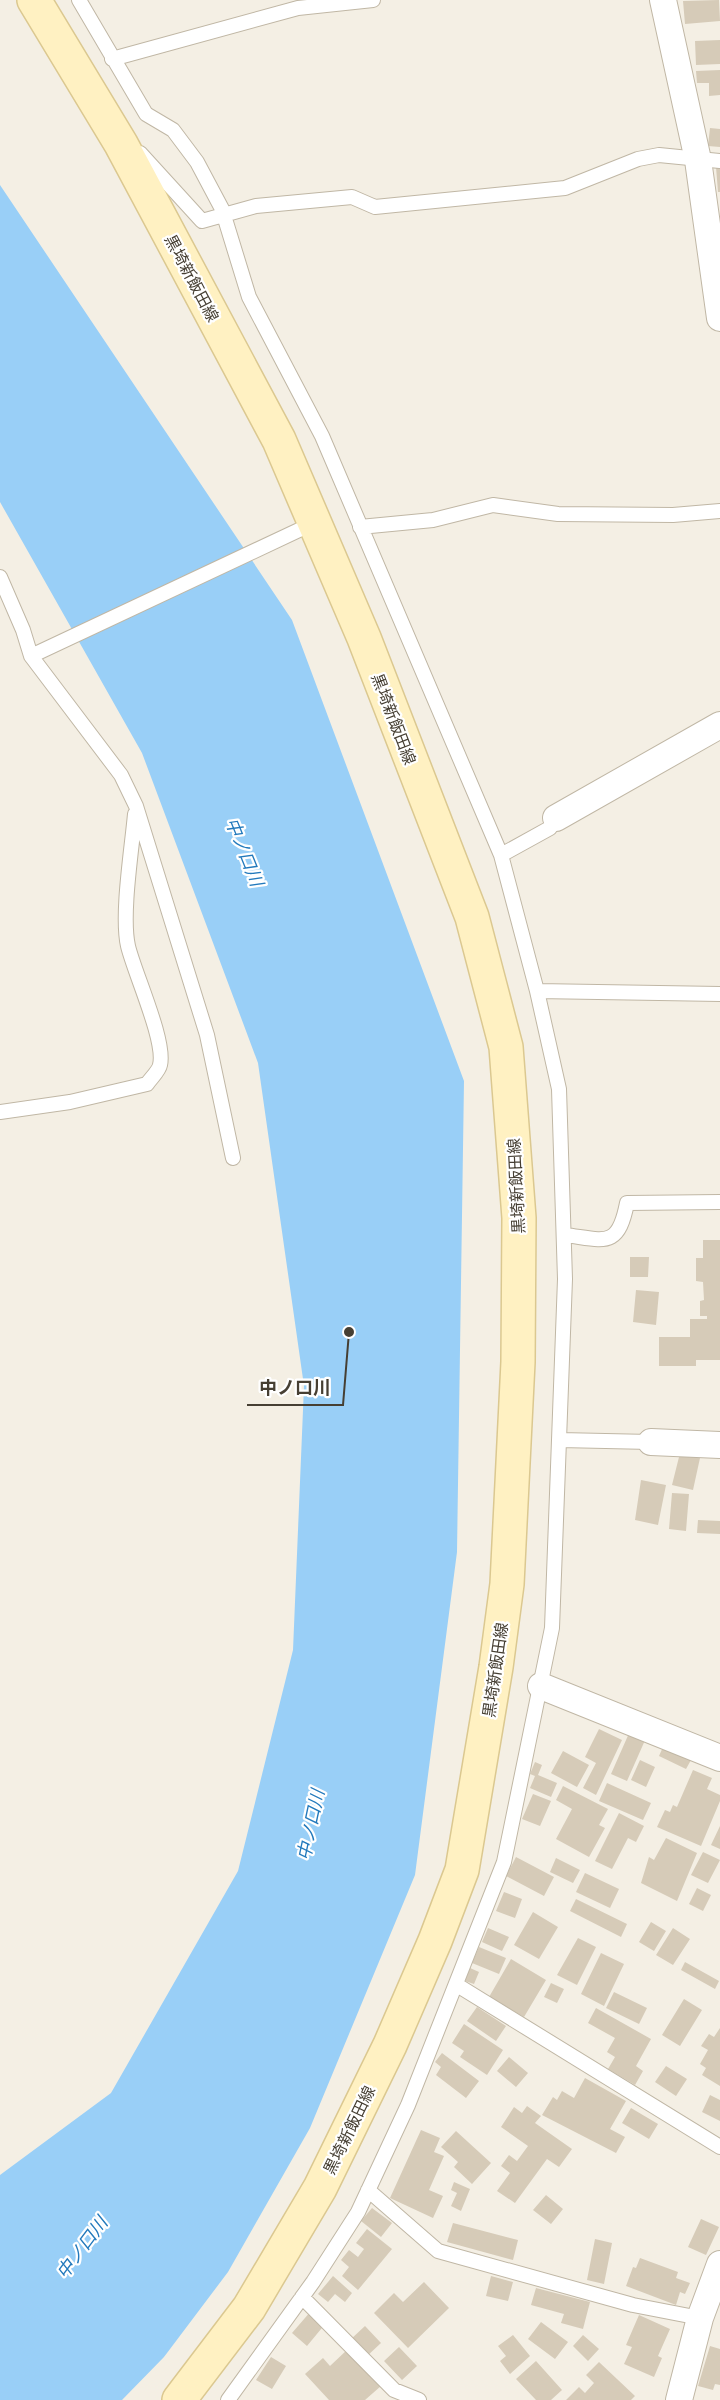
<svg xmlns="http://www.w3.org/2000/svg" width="720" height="2400" viewBox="0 0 720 2400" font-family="Quicksand,'Noto Sans JP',sans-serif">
<rect width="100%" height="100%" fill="#f4efe4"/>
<!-- water -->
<path fill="#99cff7" d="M0,185L292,620L464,1081L457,1552L415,1875L310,2128L228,2272L164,2357L122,2400H0V2175L111,2093L238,1871L293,1650L304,1386L258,1063L142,753L0,502Z"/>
<!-- building -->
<path fill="#d6cbb8" d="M719,0L720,21L685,24L683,1Z
M720,40V64L696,65L695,41Z
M720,70V95L709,96V83H697L696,71Z
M710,128L720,129V147L708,146Z
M716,167H720V192H718Z
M703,1240H720V1360H696V1366H659V1337H690V1319H707V1316H700V1301L704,1300L703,1282L696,1281V1258H703Z
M630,1257H649L648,1277H630Z
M636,1290L659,1292L656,1325L633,1322Z
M680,1453L700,1458L693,1490L672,1485Z
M641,1480L666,1485L658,1525L635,1520Z
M672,1493L689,1494L686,1531L669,1529Z
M698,1520L720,1521V1534L697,1533Z
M599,1729L622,1740L596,1795L583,1788L596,1763L585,1757Z
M630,1731L646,1738L627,1781L611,1774Z
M663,1747L691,1760L686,1769L659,1756Z
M563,1751L589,1765L577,1787L551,1773Z
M640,1760L655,1767L646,1787L631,1780Z
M535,1762L542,1765L538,1775L557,1783L551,1797L530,1788L535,1776L530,1774Z
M693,1770L712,1778L707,1789L720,1795V1801L701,1846L657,1827L665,1810L670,1812L673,1805L677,1807Z
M607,1783L651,1803L643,1820L599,1801Z
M563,1786L608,1809L599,1825L605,1828L589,1857L556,1839L572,1809L556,1800Z
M533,1794L551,1801L540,1826L522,1819Z
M619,1813L644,1826L636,1842L628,1838L612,1869L595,1861Z
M720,1826V1849L711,1845Z
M666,1838L697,1853L677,1901L641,1883L649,1857L654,1860Z
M703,1852L720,1860L708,1883L691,1875Z
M516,1857L554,1877L544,1896L506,1876Z
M556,1858L580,1870L573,1883L550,1872Z
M585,1873L619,1889L610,1908L576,1892Z
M697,1888L711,1895L703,1911L689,1904Z
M504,1892L522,1899L515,1918L496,1911Z
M576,1899L627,1924L621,1937L570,1911Z
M533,1912L558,1927L539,1959L514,1945Z
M651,1922L666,1931L654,1951L639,1942Z
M488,1928L509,1937L502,1951L482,1942Z
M673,1928L690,1939L673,1965L656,1955Z
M578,1938L596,1947L577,1985L557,1975Z
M479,1947L506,1958L499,1974L472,1963Z
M601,1953L624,1964L604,2006L581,1994Z
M511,1959L546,1980L524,2017L489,1997Z
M685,1962L719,1981L715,1989L681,1970Z
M470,1968L479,1972L474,1984L465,1981Z
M551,1983L564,1989L557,2003L544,1997Z
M614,1992L647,2008L639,2024L606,2008Z
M684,1999L702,2010L680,2046L662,2035Z
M477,2007L506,2026L496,2041L467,2021Z
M596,2008L651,2039L636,2066L643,2071L635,2085L608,2069L615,2057L607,2052L615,2038L588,2023Z
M464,2024L503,2050L487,2075L460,2057L464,2051L452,2043Z
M720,2028V2086L702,2075L706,2068L700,2064L708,2050L701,2046L709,2034L714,2037Z
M442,2053L479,2081L466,2098L436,2075L441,2067L435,2062Z
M509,2057L528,2073L516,2087L497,2071Z
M666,2066L687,2079L676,2096L655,2082Z
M585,2078L626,2101L610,2129L625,2137L616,2153L542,2115L553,2097L557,2100L562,2091L574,2098Z
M710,2095L720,2100V2121L702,2112Z
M527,2106L541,2116L535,2123L572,2149L559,2167L547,2159L515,2203L497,2191L510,2173L501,2166L509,2155L517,2161L528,2146L501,2127L514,2107L522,2113Z
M631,2108L658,2124L649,2139L622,2123Z
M421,2130L440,2138L434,2152L444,2156L429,2190L443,2196L433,2218L390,2198Z
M456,2131L491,2163L472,2184L454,2167L458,2162L441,2147Z
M454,2182L470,2189L461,2211L451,2206L457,2193L451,2190Z
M546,2195L563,2209L551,2224L533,2210Z
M372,2208L392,2223L381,2237L361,2221Z
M701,2219L719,2227L706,2255L688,2247Z
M453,2223L518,2240L513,2260L447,2242Z
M367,2229L392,2249L358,2290L342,2276L349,2267L341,2260L349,2250L358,2257L364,2249L356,2243Z
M595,2239L612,2243L604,2284L587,2280Z
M640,2258L678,2272L676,2278L690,2283L685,2294L680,2292L676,2305L626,2286L633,2267L636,2268Z
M333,2276L352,2293L345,2302L335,2294L328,2302L318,2294Z
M491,2276L513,2282L508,2301L486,2296Z
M424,2282L449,2308L408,2348L374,2313L394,2293L403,2302Z
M536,2288L590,2302L583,2329L561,2323L564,2314L531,2305Z
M311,2311L326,2323L307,2346L292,2333Z
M639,2315L670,2329L658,2356L662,2358L654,2377L624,2364L632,2347L626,2345Z
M541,2322L568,2342L555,2359L528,2339Z
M365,2326L381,2343L366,2357L350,2340Z
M513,2335L530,2356L510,2374L500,2361L506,2356L498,2346Z
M583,2335L599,2349L588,2361L573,2346Z
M710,2346L720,2349V2385L715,2384L713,2390L698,2386Z
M399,2347L417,2366L402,2380L384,2361Z
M348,2349L381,2386L365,2400H329L305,2374L323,2358L330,2366Z
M271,2357L286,2366L272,2389L256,2380Z
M536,2361L562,2390L551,2400H536L516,2379Z
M599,2362L635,2396L631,2400H566L579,2387L585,2393L594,2383L586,2375Z"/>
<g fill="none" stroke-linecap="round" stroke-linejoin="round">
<defs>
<path id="service" d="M79,0L146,114L173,130L197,162L222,209L249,297L322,436L501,855L537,991L559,1089L565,1279L552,1628L504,1862L408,2105L358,2212L313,2282L228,2400
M112,59L298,8L373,0
M140,153L202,221L256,206L352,197L375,207L565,188L638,159L659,155L720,161
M360,527L433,520L493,505L558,514L673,515L720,511
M0,577L23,630L31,656L121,775L136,806L207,1035L233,1158
M31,656L316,522
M501,855L550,828L556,818
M537,991L720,994
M0,1112L70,1102L147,1084C151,1078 159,1071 160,1065C166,1041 134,972 128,946C121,915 132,848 135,814
M565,1235C605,1240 618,1249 627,1203L720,1202
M560,1440L651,1442
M457,1985L720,2147
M368,2190L438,2251L633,2305L700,2318
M302,2297L394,2390L419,2400"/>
<path id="minor" d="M663,0L698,160L720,318
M556,818L720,725
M651,1442L720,1445
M541,1686L720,1758
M679,2400L700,2318L720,2264"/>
<path id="secondary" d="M34,0L121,144L279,440L364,638L472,917L506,1047L519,1218L518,1362L507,1584L496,1667L462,1870L435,1941L390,2045L320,2188L249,2308L179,2400"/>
</defs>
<!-- service casing -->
<use href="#service" stroke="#c0b7a5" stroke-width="16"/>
<!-- minor casing -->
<use href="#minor" stroke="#c0b7a5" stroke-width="28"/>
<!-- secondary casing -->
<use href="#secondary" stroke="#dbc890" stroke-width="36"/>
<!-- service -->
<use href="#service" stroke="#fff" stroke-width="14"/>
<!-- minor -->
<use href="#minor" stroke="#fff" stroke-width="26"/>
<!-- secondary -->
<use href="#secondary" stroke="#fff1c2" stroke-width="33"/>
</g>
<g text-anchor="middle" stroke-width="4.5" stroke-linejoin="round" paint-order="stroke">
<!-- street labels -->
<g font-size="16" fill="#463f33" stroke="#fff">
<text transform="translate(192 278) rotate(62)" y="6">黒埼新飯田線</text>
<text transform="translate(394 719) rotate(69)" y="6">黒埼新飯田線</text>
<text transform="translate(516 1186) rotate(-93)" y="6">黒埼新飯田線</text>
<text transform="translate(495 1670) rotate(-82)" y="6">黒埼新飯田線</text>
<text transform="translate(349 2130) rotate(-64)" y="6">黒埼新飯田線</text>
</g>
<!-- water labels -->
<g font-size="18" font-style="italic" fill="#2279bc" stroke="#fff">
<text transform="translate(244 852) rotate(68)" y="6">中ノ口川</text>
<text transform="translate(311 1825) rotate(-78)" y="6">中ノ口川</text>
<text transform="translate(82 2248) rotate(-53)" y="6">中ノ口川</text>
</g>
</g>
<!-- callouts -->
<path fill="none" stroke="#463f33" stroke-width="2" d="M349 1332L343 1405H247"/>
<circle fill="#463f33" stroke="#fff" stroke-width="2" cx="349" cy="1332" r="6"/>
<g font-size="18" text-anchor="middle" font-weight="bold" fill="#463f33" stroke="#fff" stroke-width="4.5" stroke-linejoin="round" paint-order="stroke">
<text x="295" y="1394">中ノ口川</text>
</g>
</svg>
